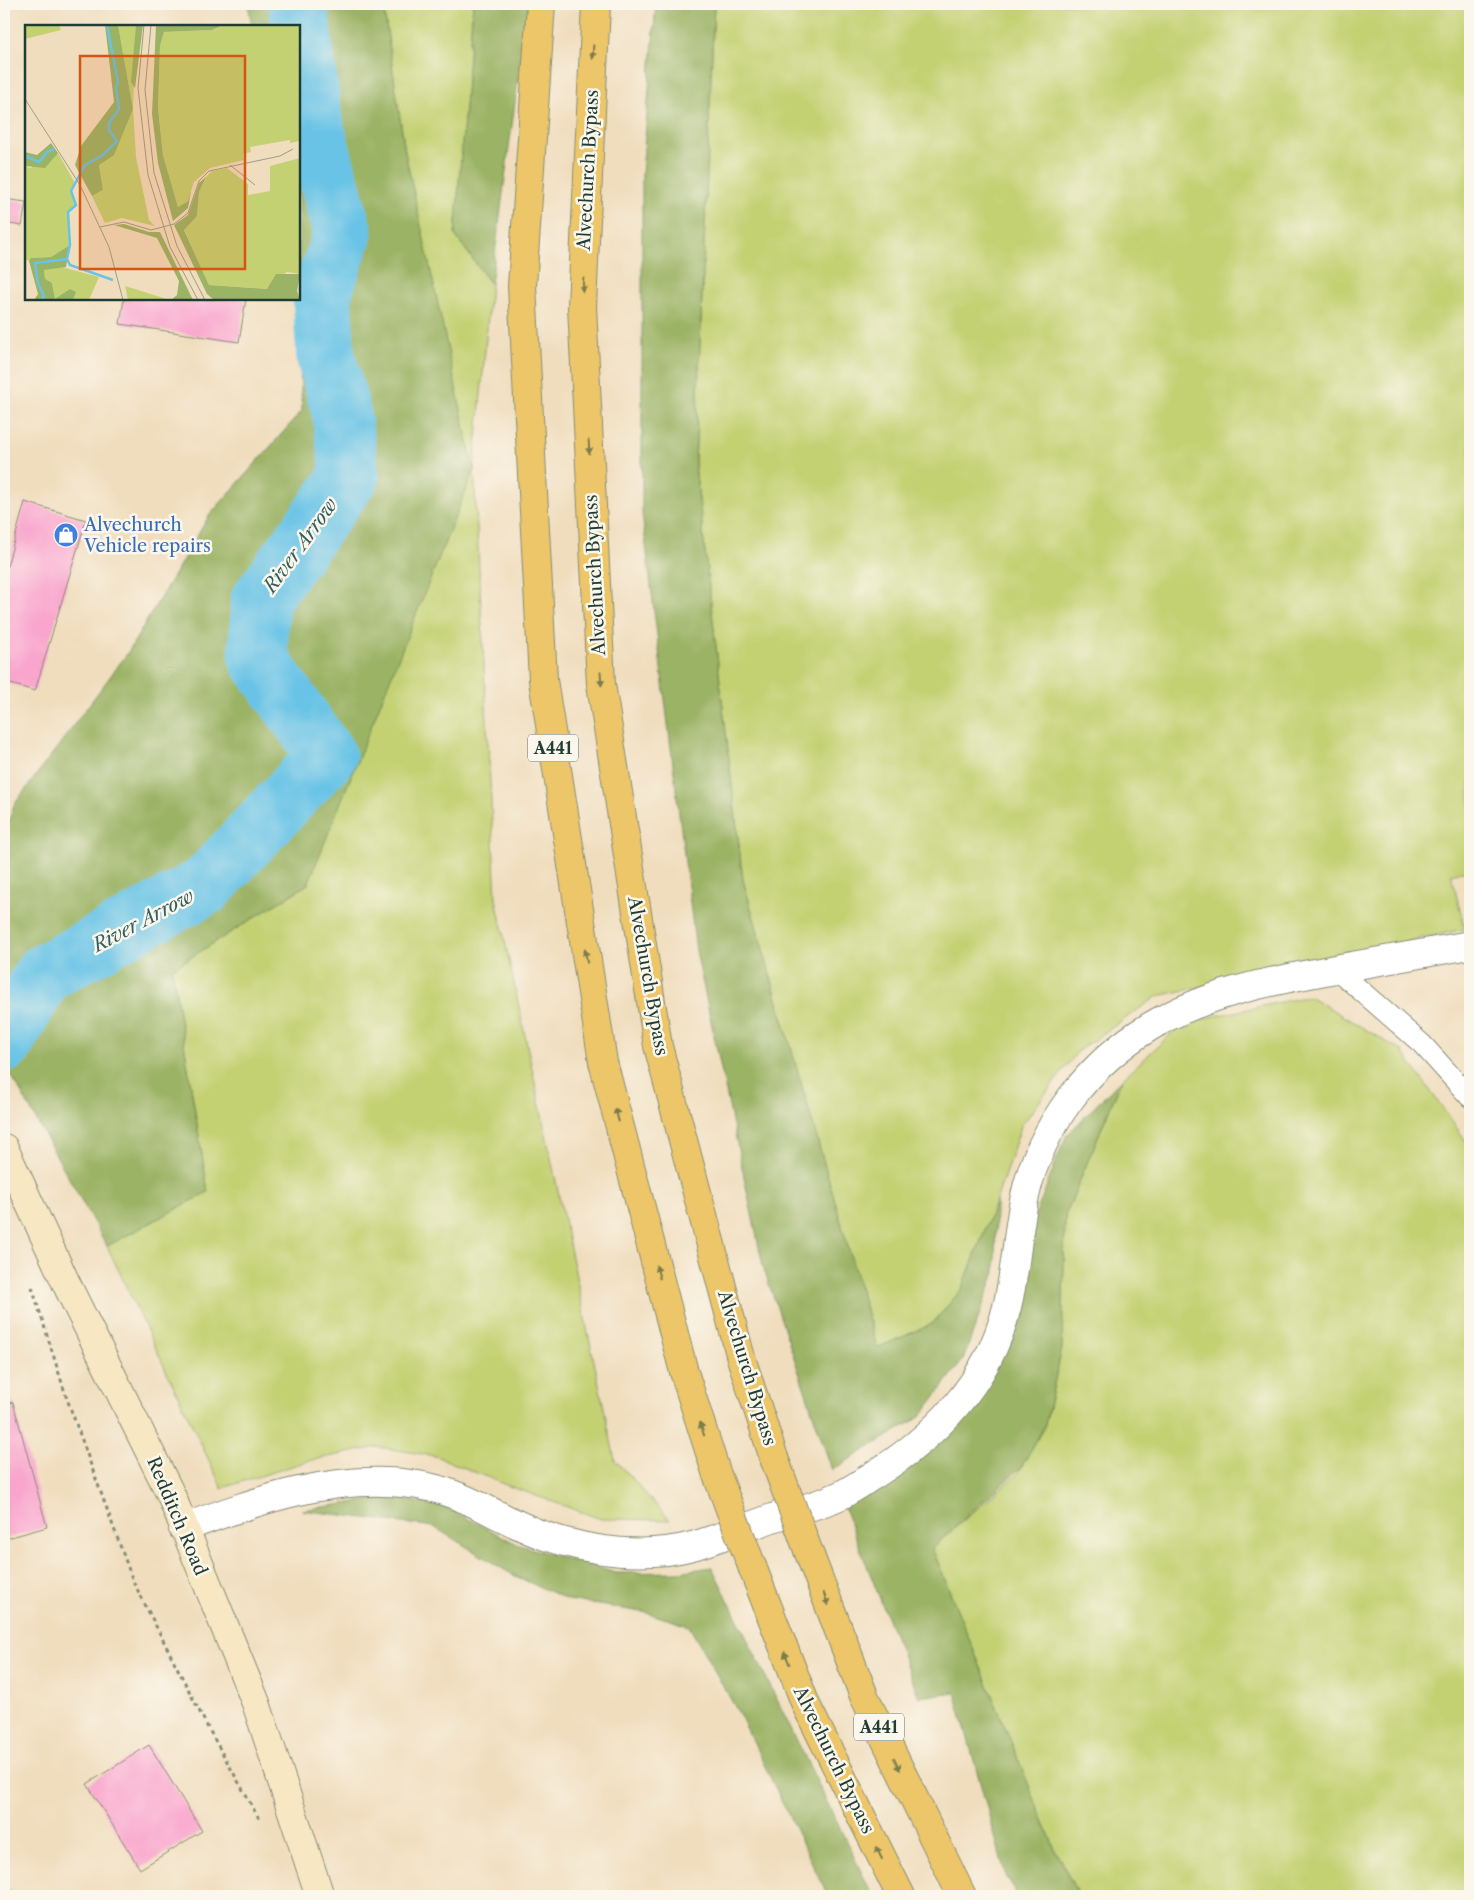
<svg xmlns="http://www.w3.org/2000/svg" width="1474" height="1900" viewBox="0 0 1474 1900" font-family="'Libre Caslon Text',serif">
<rect width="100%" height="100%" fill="#fbf7ec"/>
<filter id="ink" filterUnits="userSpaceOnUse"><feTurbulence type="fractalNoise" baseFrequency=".02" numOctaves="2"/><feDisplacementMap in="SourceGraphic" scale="10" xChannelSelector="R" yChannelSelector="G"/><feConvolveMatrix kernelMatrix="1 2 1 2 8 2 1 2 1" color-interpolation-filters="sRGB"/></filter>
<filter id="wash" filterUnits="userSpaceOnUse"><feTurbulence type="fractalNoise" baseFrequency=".0096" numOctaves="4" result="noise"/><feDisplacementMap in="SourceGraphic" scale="20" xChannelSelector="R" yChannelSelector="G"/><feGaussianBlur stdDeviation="1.12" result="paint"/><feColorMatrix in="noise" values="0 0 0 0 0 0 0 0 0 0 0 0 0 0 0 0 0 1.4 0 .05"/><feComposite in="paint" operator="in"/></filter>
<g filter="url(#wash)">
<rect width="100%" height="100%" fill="#f0ddbd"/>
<!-- green -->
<path fill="#c4d173" stroke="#728754" d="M383,4H473L455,235L491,284L474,470L496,899L615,1460L670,1520L601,1519L506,1485L436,1456L377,1447L308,1461L222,1488L107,1246L208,1192L172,969L308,884L405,152Z
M714,4H1470V869L1451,874L1465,929L1158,996L1078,1051L1021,1126L996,1201L962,1289L932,1324L877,1348L743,880L695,465Z
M1309,996L1402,1051L1466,1141H1470V1896H1079L1056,1852L932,1548L1017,1474L1045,1425L1062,1348L1065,1216L1122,1079L1183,1023Z"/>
<!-- forest -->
<path fill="#9bb365" stroke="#5d784c" d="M248,4H383L405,152L474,470L308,884L172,969L208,1192L107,1246L4,1062V836L14,805L127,654L209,516L302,411L297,299H299V26H252Z
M473,4H528L491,284L455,235Z
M656,4H714L695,465L743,880L877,1348L932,1324L962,1289L996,1201L995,1272L963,1360L920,1417L832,1470L763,1266L696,951L642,513V174Z
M1122,1079L1065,1216L1062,1348L1045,1425L1022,1466L932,1548L1056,1852L1079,1896H1018L1005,1873L955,1692L919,1697L844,1508L912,1467L961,1420L1019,1322L1033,1221L1066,1136Z
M391,1497L445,1507L519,1545L616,1573L678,1572L712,1567L873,1896H828L742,1719L689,1626L648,1613L568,1600L513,1575L434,1527L302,1510Z"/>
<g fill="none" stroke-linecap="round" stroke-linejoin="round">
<!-- stream -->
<path stroke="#68c3e6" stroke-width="10" d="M4,1895L10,1896"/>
<!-- river -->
<path stroke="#68c3e6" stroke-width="59" d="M4,1043L43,974L205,886L327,756L258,658L260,600L350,476L341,411L326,358L322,294L343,233L313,121L298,4"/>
</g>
<g id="blocks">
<!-- building -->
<path fill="#f9a5cd" d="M4,199L26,202L22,226L4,223Z
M124,299H246L239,342L120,324Z
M25,502L86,520L35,691L4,682V577Z
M13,1402L47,1527L4,1539V1405Z
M149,1745L202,1831L140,1869L87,1784Z"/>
</g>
</g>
<g filter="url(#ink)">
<use href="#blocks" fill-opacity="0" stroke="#888d78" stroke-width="1"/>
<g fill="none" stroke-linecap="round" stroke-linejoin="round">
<defs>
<path id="service" d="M1336,969L1422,1044L1470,1097"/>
<path id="minor" d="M183,1528C259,1500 336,1472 418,1485C465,1492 502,1521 545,1536C592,1552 647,1559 696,1545C722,1537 747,1527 772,1518C795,1511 820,1505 841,1495C851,1490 860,1484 869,1478C933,1439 989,1383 1007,1307C1016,1271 1017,1232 1025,1196C1041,1125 1089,1063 1151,1026C1208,992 1272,981 1335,969C1380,961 1425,953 1470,945"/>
<path id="secondary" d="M4,1148L66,1283L171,1495L256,1703L320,1896"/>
<path id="trunk" d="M541,4L522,286L543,680L603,1062L684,1372L717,1475
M596,4L582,306L601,684L658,1046L741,1358L774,1458
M809,1553L864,1696L962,1896
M753,1569L806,1705L901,1896"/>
</defs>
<!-- service casing -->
<use href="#service" stroke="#888d78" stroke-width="22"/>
<!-- minor casing -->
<use href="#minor" stroke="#888d78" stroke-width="30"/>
<!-- secondary casing -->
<use href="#secondary" stroke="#888d78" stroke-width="30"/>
<!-- trunk casing -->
<use href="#trunk" stroke="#888d78" stroke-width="30"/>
<!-- path -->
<path stroke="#888d78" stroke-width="3" stroke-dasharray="4 4" stroke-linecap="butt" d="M32,1287L66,1396L133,1581L207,1726L261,1822"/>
<!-- service -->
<use href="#service" stroke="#fff" stroke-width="20"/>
<!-- minor -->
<use href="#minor" stroke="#fff" stroke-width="28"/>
<!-- secondary -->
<use href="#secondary" stroke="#f7e8c3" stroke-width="28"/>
<!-- trunk -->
<use href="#trunk" stroke="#ecc669" stroke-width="28"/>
<defs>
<path id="trunk-bridge" d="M774,1458L809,1553
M717,1475L753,1569"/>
</defs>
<!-- trunk-bridge casing -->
<use href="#trunk-bridge" stroke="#888d78" stroke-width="30" stroke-linecap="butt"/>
<!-- trunk-bridge -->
<use href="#trunk-bridge" stroke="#ecc669" stroke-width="28"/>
</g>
<!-- one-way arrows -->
<defs><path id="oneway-solid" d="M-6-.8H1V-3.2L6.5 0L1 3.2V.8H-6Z" transform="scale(1.25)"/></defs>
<g fill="#7b7b4c">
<use href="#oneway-solid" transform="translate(593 52) rotate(93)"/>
<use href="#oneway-solid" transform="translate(583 285) rotate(93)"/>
<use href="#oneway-solid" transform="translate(589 447) rotate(87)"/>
<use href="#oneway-solid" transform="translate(601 679) rotate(86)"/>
<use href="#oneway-solid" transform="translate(586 956) rotate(-99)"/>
<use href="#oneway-solid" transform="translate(617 1115) rotate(-105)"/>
<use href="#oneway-solid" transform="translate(658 1272) rotate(-105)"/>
<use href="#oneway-solid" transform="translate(702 1429) rotate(-108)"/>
<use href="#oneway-solid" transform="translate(826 1599) rotate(69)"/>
<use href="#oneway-solid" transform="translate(787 1658) rotate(-111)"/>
<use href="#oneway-solid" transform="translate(897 1764) rotate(64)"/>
<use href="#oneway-solid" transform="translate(879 1853) rotate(-116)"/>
</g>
</g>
<!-- icons -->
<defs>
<symbol id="shop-disc" viewBox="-11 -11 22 22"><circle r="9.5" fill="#3f7fe0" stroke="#fbf7ec"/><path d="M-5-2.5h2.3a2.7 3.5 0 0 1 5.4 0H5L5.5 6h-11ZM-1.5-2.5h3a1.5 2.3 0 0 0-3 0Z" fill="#fff"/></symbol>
</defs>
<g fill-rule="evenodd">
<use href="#shop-disc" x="52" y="521" width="28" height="28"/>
</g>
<g text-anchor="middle" stroke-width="5" stroke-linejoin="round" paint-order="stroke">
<!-- shield labels -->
<g fill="#fbf7ec" stroke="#61756b" stroke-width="1">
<rect x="528" y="734.5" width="50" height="27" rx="4"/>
<rect x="854" y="1713.5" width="50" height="27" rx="4"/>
</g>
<g font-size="16" font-weight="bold" fill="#1f3d34">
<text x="553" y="754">A441</text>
<text x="879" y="1733">A441</text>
</g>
<!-- street labels -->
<g font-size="18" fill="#1f3d34" stroke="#fbf7ec">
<text transform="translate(588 170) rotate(-87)" y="6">Alvechurch Bypass</text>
<text transform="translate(595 575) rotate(-93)" y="6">Alvechurch Bypass</text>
<text transform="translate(648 976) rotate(80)" y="6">Alvechurch Bypass</text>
<text transform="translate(747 1368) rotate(73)" y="6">Alvechurch Bypass</text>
<text transform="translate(177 1516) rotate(67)" y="6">Redditch Road</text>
<text transform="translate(834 1760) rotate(64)" y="6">Alvechurch Bypass</text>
</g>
<!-- shop labels -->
<g font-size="18" fill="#366cbe" stroke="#fbf7ec" text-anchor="start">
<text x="84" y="531">Alvechurch<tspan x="84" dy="21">Vehicle repairs</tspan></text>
</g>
<!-- water labels -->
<g font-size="19" font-style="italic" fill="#315e60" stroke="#fbf7ec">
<text transform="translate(300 545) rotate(-54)" y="7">River Arrow</text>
<text transform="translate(143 920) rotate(-28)" y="7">River Arrow</text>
</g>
</g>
<!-- overview -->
<g transform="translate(25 25)">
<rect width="275" height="275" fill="#f0ddbd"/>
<path d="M0,0H34L36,5L0,14ZM93,0H111L108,84L111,132L124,195L130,201L97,193L80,198L67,171L78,165L74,140L108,84ZM198,0H275V116L265,118V115L225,122L226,127L218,129L219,135L185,143L169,157L163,176L153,182L138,130L133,83L135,21L139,7L187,5ZM33,128L50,158L46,166L51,180L43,187L45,220L26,232L7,233L4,236L0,234V141L5,143ZM275,133V249L262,247L242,264L184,260L159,204L172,191L174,167L181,152L187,146L202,143L223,159V170L245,166V141ZM33,241L74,252L64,275H48L51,267L30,275L27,258L20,255L19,244ZM100,261L145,275H103Z" fill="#c4d173"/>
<path d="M80,0H93L108,84L89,130L74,140L78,165L67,171L50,140L56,121L89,77ZM111,0H118L110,63L106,57ZM131,0H198L187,5L139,7L135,21L133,83L138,130L153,182L163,176L166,166L163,183L148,196L133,138L127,89ZM26,118L33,128L20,143L0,141V127L12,130ZM181,152L174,167L172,191L159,205L184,260L242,264L251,249H275L272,266L275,275H189L182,269L149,200L163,190L174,158ZM99,199L124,207H135L168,275H146L152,270L154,256L132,213L89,200ZM45,220L41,242L19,245L20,254L27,258L30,274L45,264L51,267L48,275H9L13,269L4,236L6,233L26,232Z" fill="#9bb365"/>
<path fill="none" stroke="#68c3e6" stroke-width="2.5" d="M0,131L14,137L22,127L29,124M42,234L45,240L88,255M16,275L19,271L13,258L10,238L42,234L45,220L43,187L51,180L46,166L60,140L78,130L92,116L84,105V98L94,84L91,64L93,57L82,0"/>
<path fill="none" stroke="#9c9d86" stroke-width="1" d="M119,0L113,63L123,150L145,222L173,275M126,0L120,65L129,148L152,221L180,275M0,74L55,160L84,222L98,275M205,140L230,160M75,202L99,197L126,205L149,199L163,188L174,156L184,146L255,131L268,124"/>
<path fill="#d45610" fill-opacity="0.15" stroke="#d45610" stroke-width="2.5" d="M55,31H220V244H55Z"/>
<rect width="275" height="275" fill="none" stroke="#1f3d34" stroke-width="2.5"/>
</g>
<!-- margin -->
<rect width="1474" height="1900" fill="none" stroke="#fbf7ec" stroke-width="20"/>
</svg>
